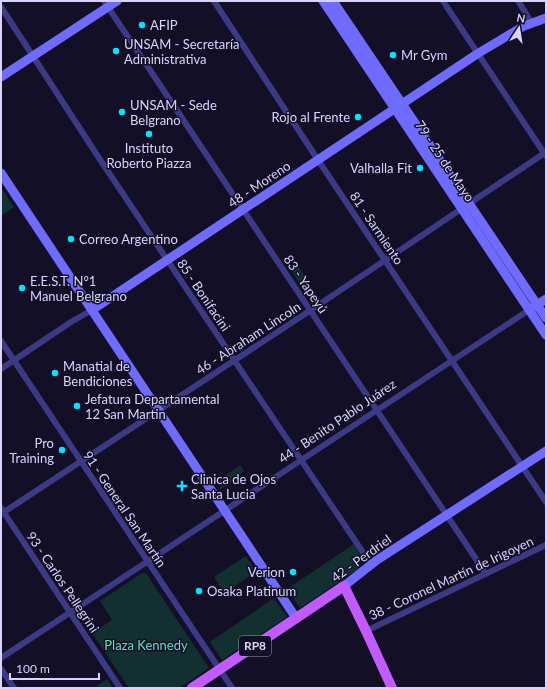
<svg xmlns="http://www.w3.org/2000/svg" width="547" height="689" viewBox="0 0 547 689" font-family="Lato,sans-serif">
<rect width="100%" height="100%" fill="#130f26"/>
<!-- green -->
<path fill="#12302f" d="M1,187L14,207L1,216Z
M297,264L318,297L317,298L308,296L290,269Z
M240,465L244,471L238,475L239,477L221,489L216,482Z
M354,544C359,553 363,560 358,569L300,608L287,589Z
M246,556L256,572L224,593L214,577Z
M142,573H146L209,668L179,688H129L92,633L112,620L100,601Z
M274,598L287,617L222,660L210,642Z
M107,679L113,688H99L97,686Z"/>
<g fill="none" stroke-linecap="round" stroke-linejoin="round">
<!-- street -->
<path stroke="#3d3a85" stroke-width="6" d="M104,1L486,574
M214,1L318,160L546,502
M443,1L546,156
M518,1L532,23
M1,7L99,158L372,566
M1,341L232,688
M1,369L71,322L92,310
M1,508L120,688
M1,514L311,310L546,152
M366,631L546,545
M1,658L529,310
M1,669L14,688"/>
<!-- secondary -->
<path stroke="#6f6bff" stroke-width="9" d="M323,1L546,335
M333,1L546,318
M1,77L117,1
M1,173L296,618
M532,308L546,299
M92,310L477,54L524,26L546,18
M344,586L377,560L546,451"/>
<!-- primary -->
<path stroke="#c25bff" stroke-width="10" d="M192,688L344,586L366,631L392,688"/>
</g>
<!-- markers -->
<g fill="#00e5ff" stroke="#130f26" stroke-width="1.5">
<circle cx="142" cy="25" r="4"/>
<circle cx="116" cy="51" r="4"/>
<circle cx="393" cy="55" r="4"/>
<circle cx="122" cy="112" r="4"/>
<circle cx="358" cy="117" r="4"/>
<circle cx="149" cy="134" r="4"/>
<circle cx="420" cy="168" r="4"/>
<circle cx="71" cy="239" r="4"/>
<circle cx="22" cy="288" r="4"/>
<circle cx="55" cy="373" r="4"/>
<circle cx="77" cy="406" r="4"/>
<circle cx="62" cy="450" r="4"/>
<path d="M180 480h4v4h4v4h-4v4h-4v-4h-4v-4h4z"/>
<circle cx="293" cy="572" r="4"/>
<circle cx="199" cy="591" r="4"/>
</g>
<g text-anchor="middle" stroke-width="3" stroke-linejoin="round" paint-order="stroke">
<!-- shield labels -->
<rect fill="#130f26" stroke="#9e99be" stroke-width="1" x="239" y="636" width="32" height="20" rx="3"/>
<g font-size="12" font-weight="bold" fill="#d9d4ff">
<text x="255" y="650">RP8</text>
</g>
<!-- poi labels -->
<g font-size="13" fill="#d9d4ff" stroke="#130f26" text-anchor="start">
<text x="150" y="30">AFIP</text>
<text x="124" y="49">UNSAM - Secretaría<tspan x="124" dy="15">Administrativa</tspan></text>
<text x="401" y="60">Mr Gym</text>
<text x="130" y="110">UNSAM - Sede<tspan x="130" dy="15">Belgrano</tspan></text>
<text x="350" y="122" text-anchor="end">Rojo al Frente</text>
<text x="149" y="153" text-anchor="middle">Instituto<tspan x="149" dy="15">Roberto Piazza</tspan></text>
<text x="412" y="173" text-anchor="end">Valhalla Fit</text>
<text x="79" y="244">Correo Argentino</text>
<text x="30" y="286">E.E.S.T. N°1<tspan x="30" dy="15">Manuel Belgrano</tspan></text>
<text x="63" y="371">Manatial de<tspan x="63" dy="15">Bendiciones</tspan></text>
<text x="85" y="404">Jefatura Departamental<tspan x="85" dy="15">12 San Martin</tspan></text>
<text x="54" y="448" text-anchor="end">Pro<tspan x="54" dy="15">Training</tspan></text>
<text x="191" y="484">Clinica de Ojos<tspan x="191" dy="15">Santa Lucia</tspan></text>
<text x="285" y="577" text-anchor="end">Verion</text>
<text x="207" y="596">Osaka Platinum</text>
</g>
<!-- street labels -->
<g font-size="13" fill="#d9d4ff" stroke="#130f26">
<text transform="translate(445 161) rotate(56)" y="5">79 - 25 de Mayo</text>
<text transform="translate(259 184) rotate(-34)" y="5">48 - Moreno</text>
<text transform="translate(377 228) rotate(56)" y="5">81 - Sarmiento</text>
<text transform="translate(306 284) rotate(56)" y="5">83 - Yapeyú</text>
<text transform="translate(204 295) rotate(56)" y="5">85 - Bonifacini</text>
<text transform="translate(248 338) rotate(-33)" y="5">46 - Abraham Lincoln</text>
<text transform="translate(337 421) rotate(-34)" y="5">44 - Benito Pablo Juárez</text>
<text transform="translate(125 509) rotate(56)" y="5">91 - General San Martín</text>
<text transform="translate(361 558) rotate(-36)" y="5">42 - Perdriel</text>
<text transform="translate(451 578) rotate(-25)" y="5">38 - Coronel Martín de Irigoyen</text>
<text transform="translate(63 582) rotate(56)" y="5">93 - Carlos Pellegrini</text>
</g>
<!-- park labels -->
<g font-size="13" fill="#5fe0c0" stroke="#130f26">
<text x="146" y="650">Plaza Kennedy</text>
</g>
</g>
<!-- border -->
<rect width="547" height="689" fill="none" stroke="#d9d4ff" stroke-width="4"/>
<!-- north arrow -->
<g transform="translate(519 28) rotate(12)" stroke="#130f26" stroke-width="3" paint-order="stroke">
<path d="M0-3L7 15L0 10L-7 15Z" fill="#d9d4ff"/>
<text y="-6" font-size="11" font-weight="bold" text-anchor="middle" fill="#d9d4ff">N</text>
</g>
<!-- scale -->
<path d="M10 673v6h89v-6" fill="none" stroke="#d9d4ff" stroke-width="2"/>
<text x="16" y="673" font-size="12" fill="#d9d4ff" stroke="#130f26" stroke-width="3" paint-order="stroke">100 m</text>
</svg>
